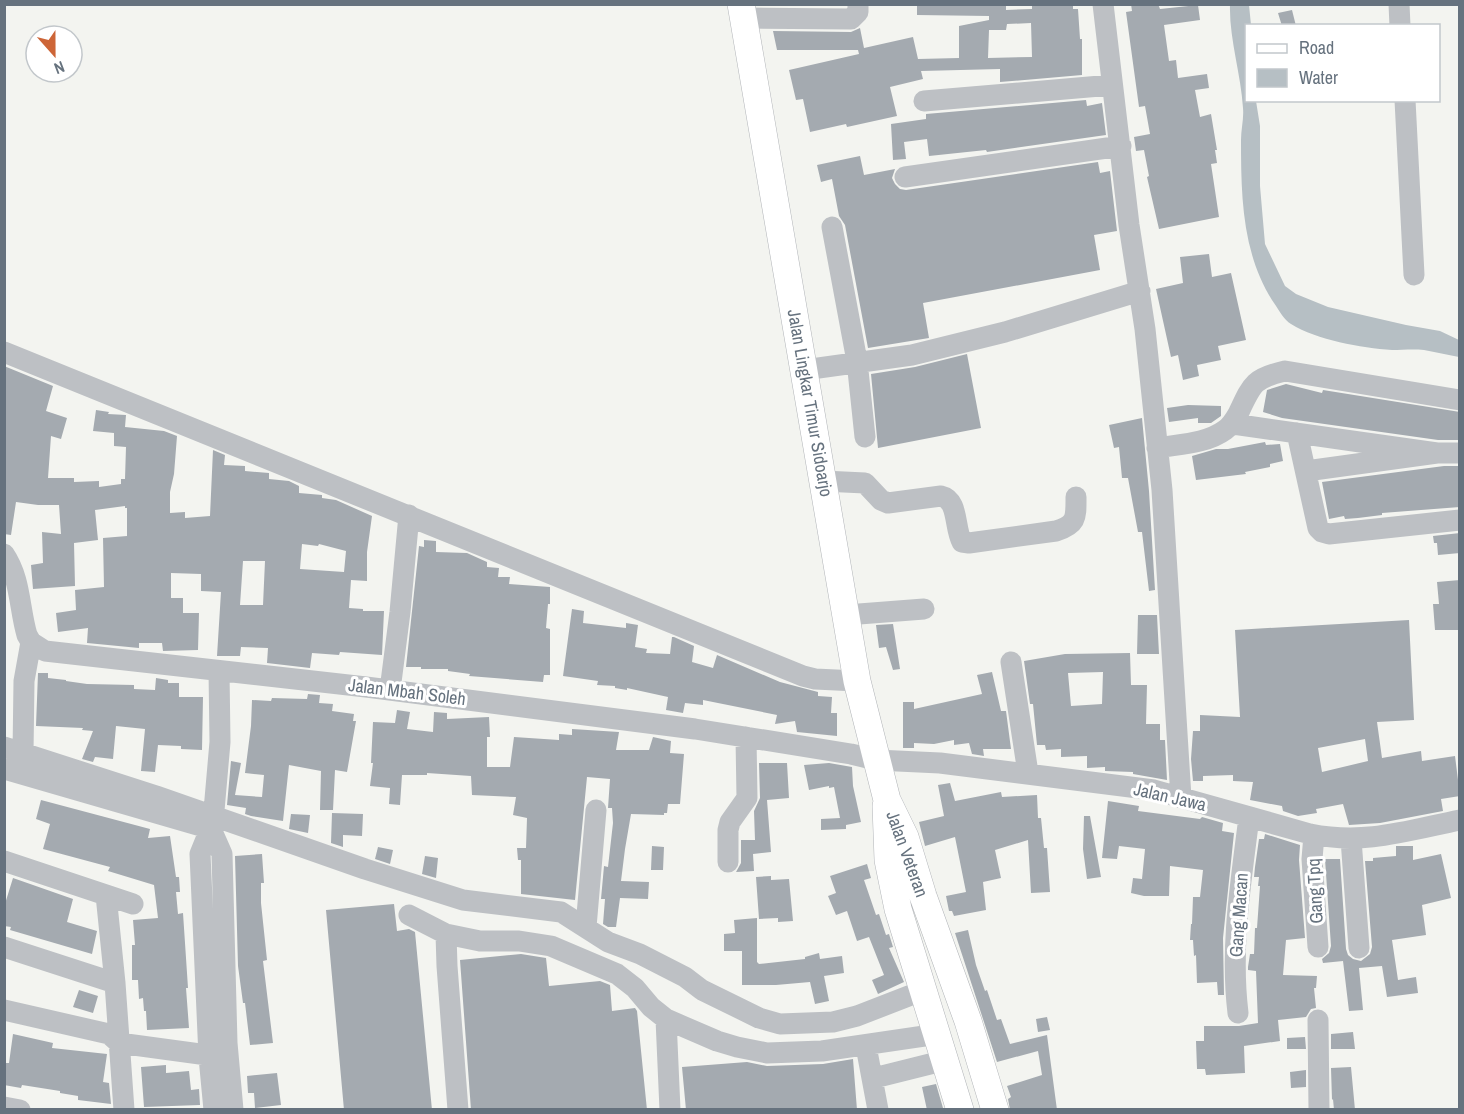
<svg xmlns="http://www.w3.org/2000/svg" width="1464" height="1114" viewBox="0 0 1464 1114" font-family="'Archivo Narrow',sans-serif">
<rect width="100%" height="100%" fill="#f3f4f0"/>
<!-- water -->
<path fill="#b6bfc4" d="M1230,5H1249L1251,25L1246,26V100L1256,101L1260,126V186L1265,244L1285,286L1296,294L1328,307L1406,325L1440,331L1459,340V357C1447,355 1436,352 1424,350C1413,349 1402,350 1392,350C1361,348 1317,340 1291,324C1284,320 1279,310 1274,303C1242,255 1241,196 1241,140C1241,129 1244,119 1243,108C1241,74 1229,38 1230,5Z"/>
<!-- building -->
<path fill="#a4aab0" fill-rule="evenodd" d="M917,4H1006V10L1032,9V4H1073V9H1078L1080,39H1082V75L1000,82V69L921,71L923,79L890,87L897,116L847,127L846,124L810,132L803,99L796,100L789,70L859,54L858,50H777L773,31L851,32L860,28L864,48L913,37L918,59L959,58V26L989,20V16L917,15ZM1031,23L1032,57L988,58L989,30H1006L1007,24Z
M1131,4H1158L1160,9L1198,5L1200,20L1164,25L1169,61L1176,60L1178,78L1207,74L1209,88L1195,90L1200,117L1211,114L1217,150H1215L1217,163L1211,164L1219,217L1159,229L1147,177L1149,176L1144,150L1136,151L1134,137L1150,134L1145,106L1139,107L1126,12L1132,11Z
M1292,10L1296,26H1282L1278,13Z
M1086,100L1087,106L1102,103L1106,135L987,152L986,150L929,156L927,139L904,142L906,159L893,160L891,124L926,119V114Z
M860,156L864,175L895,169L892,178L895,184L900,189L906,190L1098,162L1100,173L1110,171L1117,231L1094,235L1100,270L923,303L929,338L868,348L845,225L839,216L832,179L821,182L817,165Z
M1209,254L1212,277L1231,273L1246,340L1218,346L1221,360L1197,365L1199,376L1183,380L1178,355L1171,357L1156,289L1183,283L1180,257Z
M967,354L981,428L878,448L871,374L915,367Z
M4,366L53,386L46,411L67,418L61,439L51,436L48,478H74V482L99,481V487L121,484V479H125L126,447L114,446V433L93,431L96,410L109,412L108,414L126,415L125,427L164,431L177,436L174,474L170,492V513L185,512V518L210,516L213,450L225,455L224,465L245,466V471L269,473V479L289,481L299,486V493L322,495V498L336,500L372,516L367,552V581L351,580L349,608L363,609V611H384L382,655L340,652L339,655L312,653L310,668L267,663L268,648L241,647L240,656H217L221,592L201,591V574L171,573V598H183V613H199L198,650L163,651L162,643H139V648L87,643L88,628L58,632L56,613L76,610L75,590L104,587L103,538L127,536V508H125V506L95,510L98,540L74,543L75,586L33,589L31,565L43,563L42,532L61,534L59,505H38L16,502L11,535L4,534ZM302,544L318,546L319,544L346,551L344,572L300,569ZM243,561H265L263,605H240Z
M1286,384L1322,393L1323,390L1460,412V440H1438L1282,418L1263,412L1267,390Z
M1188,405L1221,406V416L1211,423H1198V418L1169,422L1167,408Z
M1142,418L1149,491L1155,590L1149,591L1142,532H1138L1128,478H1122L1119,447L1114,448L1109,425Z
M1265,442L1266,445L1280,444L1283,461L1270,464V467L1245,472L1246,474L1196,480L1192,456L1216,449H1228Z
M1444,466H1460V507L1382,513V515L1358,518L1345,519L1344,516L1329,519L1322,482Z
M1460,533V553L1438,555L1437,543H1434L1433,536Z
M424,540L436,541V552L467,553L487,562V567L499,568L498,577H510L509,584L550,587V604H548L546,628L550,629V675H544L543,682L469,676L470,674L448,671V669H421V667H406L419,546L424,547Z
M1460,580L1458,630H1435L1433,604H1439L1437,582Z
M572,609L584,611L583,623L626,628V623L638,625L635,647L647,649L646,653L670,654L672,637H674L694,646L692,662L713,668L717,655L780,682L818,692V696L832,697L831,713H837V736L797,732L795,721L775,724L777,715L703,700V705L685,703L683,713L666,710L668,697L627,688V690L615,688V686L597,685L598,681L563,676Z
M1138,615H1157L1159,654H1137Z
M1409,620L1414,720L1377,722L1382,758L1421,751L1422,761L1455,756L1460,796L1441,799L1443,811L1380,823L1349,825L1343,804L1316,809L1317,813L1298,816L1283,811L1282,806L1250,800L1253,782L1233,781V775L1203,776V781H1193L1191,759L1193,731H1200V715L1240,717L1235,630ZM1365,739L1368,761L1322,772L1318,748Z
M893,624L900,669L893,670L886,647L879,648L876,625Z
M1130,653L1131,685H1147L1146,724H1160V740H1165L1167,780L1133,774V772L1105,771V767L1087,768V756L1061,757V749L1046,750L1045,745H1037L1033,704H1030L1024,661L1065,654ZM1103,672L1102,704L1071,706L1068,673Z
M992,672L1001,711H1006L1011,749H983L984,756L972,754L969,743L954,745V740L934,744L914,743V748H903V702H914V709L982,694L977,675Z
M38,673H48V678L66,680V681L87,684L134,685V689L155,690L156,678L168,680V683H179V697H203L202,750L181,749V746L158,745L155,772L141,771L145,729L116,726L113,759L95,757L93,762L82,759L93,731L82,730L83,728L36,726Z
M308,694L320,695L319,703L333,704L332,711L354,714L353,721H356L347,772L335,770L333,810H320L321,771L289,765L283,821L251,816L245,814L246,808L227,805L231,761L241,763L235,795L262,797L264,775L245,773L251,726L252,700L271,701L272,698L307,699Z
M397,710L410,712L407,729L433,732L434,712L447,713V719L489,717L490,737H487V767H510L514,737L559,740V734L572,735V729L619,732L616,750H649L653,737L671,741L670,753L684,754L680,804H668L667,813H664V815L631,814L625,849L621,881L649,882L648,899L620,898L616,927H608L603,924L605,899H601L604,866L608,867L613,823L612,808H608L610,779L587,777L575,900L521,894V860H518L517,848H526L527,818L513,815L516,797L472,795L471,776L427,773V775H402L400,805L389,804L390,788L370,786L373,763H371L373,722L395,723Z
M759,763H787L789,798L767,800L771,852L753,854L754,871L736,872L741,863V840H755L754,811L760,798Z
M829,763L852,767L853,786L861,822L846,825V829L821,830V819L840,818L834,787L829,788V786L809,790L804,765Z
M950,783L955,801L1001,792L1002,797L1037,795L1038,818H1041L1044,848H1047L1050,892L1031,893L1028,840L995,850L1001,878L983,882L986,910L954,916L952,911H949L946,896L966,892L955,837L925,846L919,822L944,816L938,785Z
M41,800L150,829L148,838L170,836L176,877H179L180,892H176L178,914L183,913L188,988H186L189,1028L147,1030L146,1011H144L143,998L139,999L138,980H132V945H135L133,920L158,918L154,885L108,871L110,867L43,849L50,824L36,819Z
M1108,801L1139,806L1138,811L1200,819L1202,817L1223,823L1222,831L1234,833L1223,938L1224,995H1218L1217,982L1197,983L1196,955L1194,956L1193,940H1190L1191,924H1192L1193,897H1200L1203,870L1170,866L1169,896H1144L1131,893L1133,878L1142,879L1145,849L1119,846L1117,859L1102,858Z
M332,813L363,814L362,836L343,835V847L331,843Z
M291,814L310,815L308,833L289,829Z
M1084,816H1090L1101,877L1087,879L1083,849Z
M1265,834L1300,845L1299,860L1305,938L1286,940L1283,975L1317,976L1316,988H1314L1316,1008L1311,1009L1306,1017L1278,1020L1280,1041L1244,1046L1245,1073L1206,1075L1205,1069H1197L1196,1041H1204V1026H1239L1258,1023L1256,971L1248,970V967L1250,954H1254L1255,928H1257L1260,886H1258L1259,877H1254L1255,867L1259,839H1264Z
M652,846L664,847L663,870H651Z
M1396,846H1413V860L1441,854L1451,898L1422,905L1426,935L1392,940L1398,980L1416,977L1418,993L1387,997L1382,966L1359,968L1363,1010L1349,1011L1343,961L1323,963L1322,959L1329,953L1331,946L1325,859H1340L1346,949L1348,955L1353,959L1361,961L1370,954L1372,947L1365,861H1373V858L1396,856Z
M378,847L393,850L390,864L375,859Z
M262,854L264,883H261V903L267,960L263,961L273,1043L250,1045L245,1003H243L238,966L235,856Z
M425,856L438,858L436,878L422,874Z
M867,864L871,878L864,880L876,915L879,914L886,935L889,934L893,947L889,948L904,982L878,994L872,980L884,975L869,937L857,941L847,911L836,915L828,896L836,893L830,876Z
M771,876V880L789,879L793,921L778,922V918L759,919L756,877Z
M13,878L73,899L67,922L97,931L92,954L10,930L11,927L4,926V907Z
M394,904L397,931L409,929L415,932L432,1110H344L326,910Z
M757,918V962L759,964L805,959V957L819,953L820,959L842,956L844,973L824,976L829,1001L815,1004L810,982L776,985H742V951H724V934L735,933L734,920Z
M968,930L976,965L985,991L987,990L997,1020L1001,1019L1010,1044L1047,1035L1057,1110H1010L1008,1099L1011,1097L1007,1086L1042,1075L1038,1051L997,1062L955,933Z
M521,954L546,958L549,986L600,981L610,985L612,1011L635,1008L637,1011L647,1110H471L460,960Z
M79,990L98,996L93,1013L73,1007Z
M1047,1017L1050,1030L1038,1032L1036,1019Z
M1353,1032L1355,1049H1331V1034Z
M13,1034L53,1043L52,1048L107,1054L103,1082L109,1083L111,1104L78,1100V1096L60,1093V1091L22,1085L21,1088L4,1085L6,1063H9Z
M1305,1037L1306,1049H1287V1038Z
M853,1059L857,1110H686L682,1067L747,1062L767,1066L823,1064Z
M166,1065V1073L189,1071L191,1090L199,1089L200,1105L144,1107L141,1067Z
M1351,1067L1355,1110H1334L1333,1099L1332,1100L1331,1068Z
M1306,1070V1087L1291,1088L1290,1072Z
M277,1073L281,1105L255,1108L254,1093H248L247,1076Z
M936,1084L943,1108L927,1110L922,1087Z"/>
<g fill="none" stroke-linecap="round" stroke-linejoin="round">
<defs>
<path id="major" d="M741,4L857,681L887,800L905,837L923,896L968,1021L995,1110
M886,806L888,860L898,909L960,1110"/>
</defs>
<!-- major casing -->
<use href="#major" stroke="#b1b4b8" stroke-width="28"/>
<!-- minor -->
<path stroke="#bdc0c4" stroke-width="21" d="M1103,4L1129,225L1145,329L1162,490L1181,798
M1399,4L1400,26
M744,18L851,19L858,12V4
M1405,100L1414,275
M924,101L1112,85
M905,177L1121,146
M832,227L857,361L865,437
M4,352L803,676L815,679L857,681
M804,370L912,355L1005,332L1140,291
M1233,424L1437,453
M1297,433L1318,528L1322,532L1329,534L1460,520
M1157,448C1179,444 1206,444 1225,430C1232,425 1235,419 1239,412C1252,384 1254,378 1285,371L1460,400
M1306,471L1437,453H1460
M823,481L865,483L881,500L888,503L941,496C959,500 954,528 962,542L969,543L1056,531C1077,524 1076,518 1076,497
M4,554C21,579 19,608 27,635L31,642L45,651L366,687L695,729L851,754L876,760L940,763L1154,790L1310,834C1365,845 1406,831 1460,820
M846,615L924,609
M1011,662L1028,773
M390,690L400,612L409,515
M4,747L156,796L365,869L463,900L561,912L608,942L640,954L685,977L702,990L759,1018L780,1024L833,1022L857,1016L924,990
M23,753L24,681L31,642
M4,769L211,829L222,854L227,1043L233,1110
M1314,835L1312,859L1318,947
M1351,839L1359,948
M4,861L133,904
M728,862V830L730,822L747,798L746,737
M106,895L115,983L124,1110
M409,915L446,934L480,941H519L551,946L617,974L635,988L651,1007L666,1019L717,1041L737,1047L767,1053L822,1051L938,1034
M586,927L596,810
M446,934L447,966L458,1110
M4,947L115,983
M4,1010L109,1034L119,1043L222,1057
M1238,1013C1230,947 1241,882 1249,817
M666,1019L670,1110
M1318,1020L1319,1110
M866,1046L878,1110
M874,1078L946,1060
M4,1107L20,1110
M214,1110L209,1057L200,854L213,822L220,742L219,671"/>
<!-- major -->
<use href="#major" stroke="#fff" stroke-width="27"/>
</g>
<g text-anchor="middle" stroke-width="6" stroke-linejoin="round" paint-order="stroke">
<!-- street labels -->
<g font-size="18" fill="#66727e" stroke="#fff">
<text transform="translate(810 403) rotate(80)" y="6">Jalan Lingkar Timur Sidoarjo</text>
<text transform="translate(407 692) rotate(7)" y="6">Jalan Mbah Soleh</text>
<text transform="translate(1170 797) rotate(13)" y="6">Jalan Jawa</text>
<text transform="translate(907 854) rotate(70)" y="6">Jalan Veteran</text>
<text transform="translate(1315 891) rotate(-93)" y="6">Gang Tpq</text>
<text transform="translate(1239 915) rotate(-86)" y="6">Gang Macan</text>
</g>
</g>
<!-- border -->
<rect width="1464" height="1114" fill="none" stroke="#66727e" stroke-width="12"/>
<!-- legend -->
<rect x="1245" y="24" width="195" height="78" fill="#ffffff" stroke="#c2c7cb" stroke-width="1.5"/>
<rect x="1257" y="44" width="30" height="9" fill="#ffffff" stroke="#c2c7cb" stroke-width="1.5"/>
<text x="1299" y="54" font-size="18" fill="#66727e">Road</text>
<rect x="1257" y="69" width="30" height="18" fill="#b6bfc4" stroke="#c2c7cb" stroke-width="1.5"/>
<text x="1299" y="84" font-size="18" fill="#66727e">Water</text>
<!-- north arrow -->
<g transform="translate(54 54) rotate(159)"><circle r="28" fill="#ffffff" stroke="#c2c7cb" stroke-width="1.5"/>
<path d="M0-4.5L10 22L0 15L-10 22Z" fill="#cd6537"/>
<text y="-9" font-size="16" font-weight="bold" text-anchor="middle" fill="#66727e">N</text>
</g>
</svg>
